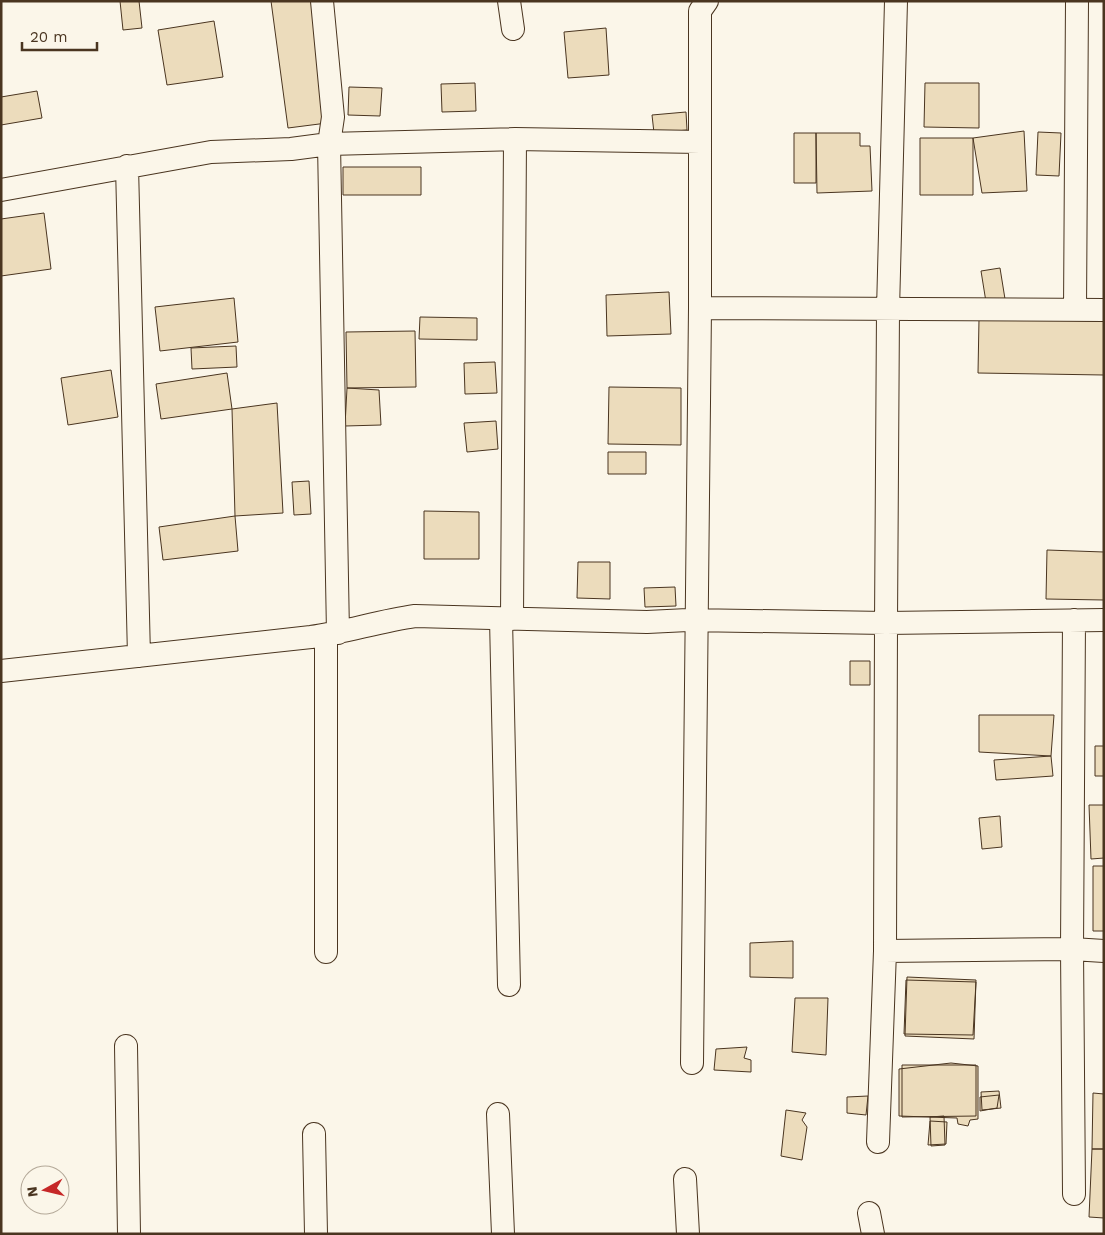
<svg xmlns="http://www.w3.org/2000/svg" width="1105" height="1235" viewBox="0 0 1105 1235" font-family="'Work Sans',sans-serif">
<rect width="100%" height="100%" fill="#fbf6e9"/>
<!-- building -->
<path fill="#ecdcbc" stroke="#4a3520" d="M120,1H139L142,28L123,30Z
M271,1H311L327,123L288,128Z
M214,21L223,77L167,85L158,30Z
M606,28L609,75L568,78L564,32Z
M475,83L476,111L442,112L441,84Z
M925,83H979V128L924,127Z
M349,87L382,88L380,116L348,115Z
M37,91L42,118L1,125V97Z
M686,112L687,130L654,133L652,115Z
M1024,131L1027,191L982,193L973,138Z
M1038,132L1061,133L1059,176L1036,175Z
M794,133H816V183H794Z
M816,133H860V146H870L872,191L817,193Z
M920,138H973V195H920Z
M343,167H421V195H343Z
M44,213L51,269L1,276V219Z
M1000,268L1005,299L986,302L981,271Z
M669,292L671,334L607,336L606,295Z
M234,298L238,342L160,351L155,307Z
M420,317L477,318V340L419,339Z
M979,319L1104,321V375L978,373Z
M415,331L416,387L347,388L346,332Z
M236,346L237,367L192,369L191,348Z
M495,362L497,393L465,394L464,363Z
M111,370L118,417L68,425L61,378Z
M227,373L232,409L161,419L156,384Z
M609,387L681,388V445L608,444Z
M347,388L379,390L381,425L345,426Z
M277,403L283,513L235,516L232,409Z
M496,421L498,449L467,452L464,423Z
M608,452H646V474H608Z
M309,481L311,514L294,515L292,482Z
M424,511L479,512V559H424Z
M235,516L238,551L163,560L159,527Z
M1047,550L1104,552V600L1046,599Z
M578,562H610V599L577,598Z
M675,587L676,606L645,607L644,588Z
M850,661H870V685H850Z
M979,715H1054L1051,756L979,752Z
M1095,746H1104V776H1095Z
M1051,756L1053,776L996,780L994,760Z
M1089,805H1104V858L1091,859Z
M1000,816L1002,847L982,849L979,818Z
M1093,866H1104V931H1093Z
M793,941V978L750,977V943Z
M907,977L976,980L974,1039L905,1036Z
M906,980L976,982L973,1035L904,1034Z
M795,998H828L826,1055L792,1052Z
M747,1047L744,1058L751,1060V1072L714,1070L716,1049Z
M951,1063L978,1066V1119L970,1120L968,1126L958,1124L957,1118L899,1116V1069Z
M902,1065H976V1116L902,1117Z
M999,1091L1001,1108L982,1110L981,1092Z
M1093,1093L1104,1094V1149H1092Z
M999,1095L997,1108L980,1111V1097Z
M868,1096L866,1115L847,1113V1097Z
M786,1110L806,1113L802,1120L807,1127L802,1160L781,1156Z
M944,1116L945,1145L931,1146L930,1117Z
M930,1121L947,1122L946,1144L928,1145Z
M1092,1149H1104V1218L1089,1217Z"/>
<g fill="none" stroke-linecap="round" stroke-linejoin="round">
<defs>
<path id="street" d="M322,1L333,117L329,144L338,633
M509,1L513,29
M127,166L139,656
M1,190L211,152L291,149L329,144L515,139L700,142
M700,308L1104,310
M1075,310L1077,1
M501,619L509,985
M512,619L515,139
M1074,620L1072,949L1074,1194
M1,671L311,637C346,632 380,621 415,616L647,622L688,620L886,623L1104,620
M885,951L1072,949L1104,951
M326,952V635
M126,1046L129,1234
M692,1063L700,308V11L707,1
M498,1114L503,1234
M314,1134L316,1234
M878,1142L885,951L886,623L888,310L896,1
M685,1179L688,1234
M869,1213L873,1234"/>
</defs>
<!-- street casing -->
<use href="#street" stroke="#4a3520" stroke-width="24"/>
<!-- street -->
<use href="#street" stroke="#fbf6e9" stroke-width="22"/>
</g>
<!-- border -->
<rect width="1105" height="1235" fill="none" stroke="#4a3520" stroke-width="5"/>
<!-- north arrow -->
<g transform="translate(45 1190) rotate(262)"><circle r="24" fill="#fbf6e9" stroke="#b4a999"/>
<path d="M0-4L9 19L0 12L-9 19Z" fill="#c62828"/>
<text y="-8" font-size="14" font-weight="bold" text-anchor="middle" fill="#4a3520">N</text>
</g>
<!-- scale -->
<path d="M22 42v8h75v-8" fill="none" stroke="#4a3520" stroke-width="2.5"/>
<text x="30" y="42" font-size="15" fill="#4a3520" stroke="#fbf6e9" stroke-width="4" paint-order="stroke">20 m</text>
</svg>
